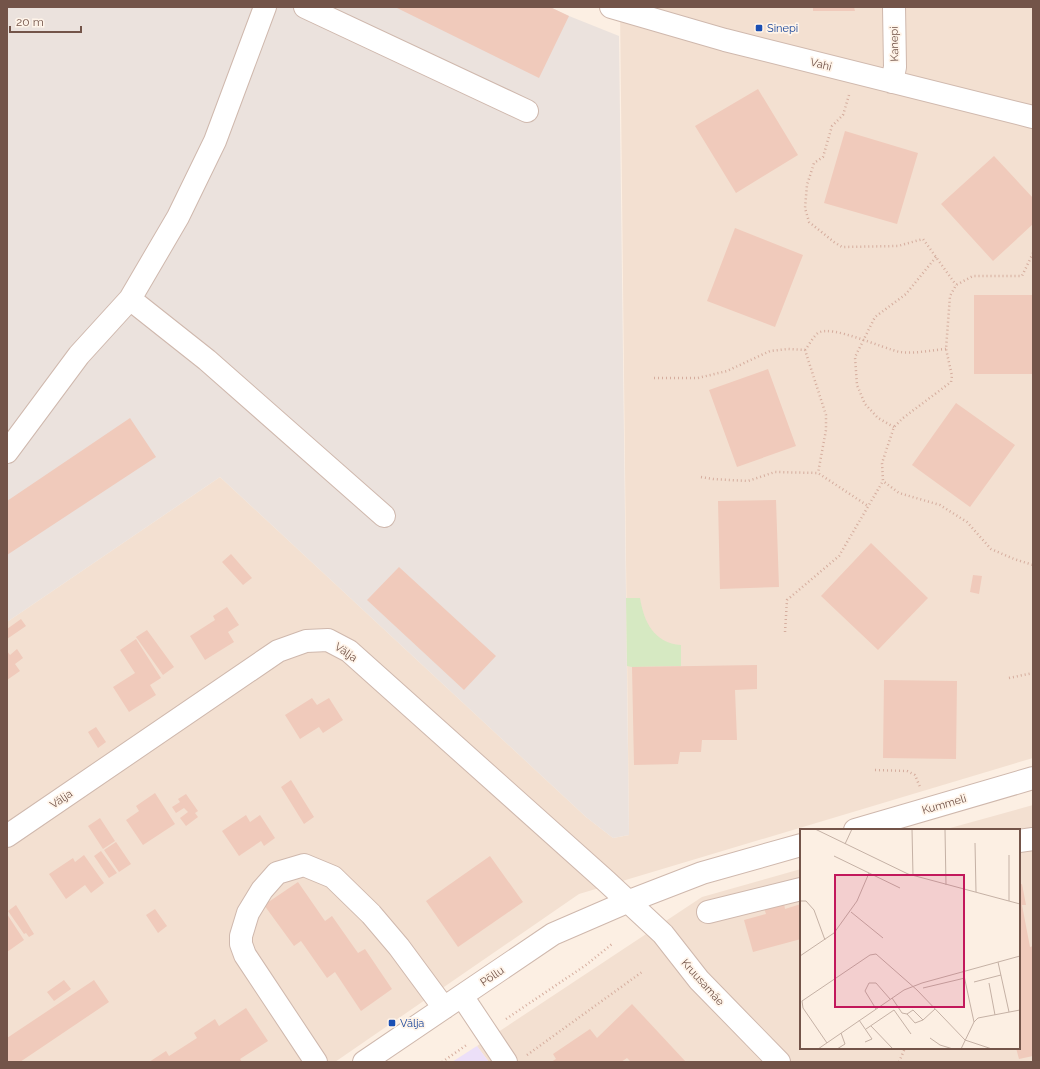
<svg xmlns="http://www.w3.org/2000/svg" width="1040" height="1069" viewBox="0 0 1040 1069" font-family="Raleway,sans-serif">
<rect width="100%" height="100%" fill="#fcefe3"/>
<!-- residential -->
<path fill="#f3e0d1" d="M620,7H1033V758L579,894L335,1062H7V622L220,477L586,817L613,838L629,835Z
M1033,805V1062H489L477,1046L702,897L801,869V1048H1019V830H943Z"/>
<!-- industrial -->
<path fill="#ebe2dd" d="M7,7H550L569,16L619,36L629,835L613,838L586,817L220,477L7,622Z"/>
<!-- education -->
<path fill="#ecdff8" d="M477,1046L489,1062H452Z"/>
<!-- green -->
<path fill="#d6e9c2" d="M626,598H640C644,622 654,643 681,645V666L632,667L627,666Z"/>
<!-- building -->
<path fill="#f0cabb" d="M395,7H550L569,16L539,78Z
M813,7H854L855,11H813Z
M758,89L798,155L736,193L695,126Z
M845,131L918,153L897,224L824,203Z
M994,156L1033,198V224L993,261L941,204Z
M735,228L803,255L775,327L707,301Z
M974,295H1033V374H974Z
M768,369L796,446L737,467L709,390Z
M956,403L1015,445L970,507L912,465Z
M130,418L156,457L7,555V501Z
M776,500L779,587L720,589L718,501Z
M871,543L928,598L878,650L821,596Z
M231,554L252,578L243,585L222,562Z
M399,567L496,656L464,690L367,600Z
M973,575L982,576L979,594L970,592Z
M227,607L239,625L228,632L234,642L205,660L190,636L215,620L213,616Z
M21,619L26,626L7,639V629Z
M147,630L174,667L163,675L136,637Z
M136,639L161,678L150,685L156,695L129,712L113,687L135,673L120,650Z
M17,649L23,658L15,664L20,671L7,680V651L10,655Z
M757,665V689L735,690L737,740H702L701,752H680L678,764L634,765L632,667Z
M884,680L957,681L956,759L883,758Z
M312,698L317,705L329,698L343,720L323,733L319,727L300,739L285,715Z
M96,727L106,742L98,748L88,732Z
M291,780L314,817L304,824L281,787Z
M155,793L175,824L143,845L126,820L139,811L136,806Z
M186,794L198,811L195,813L198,817L186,826L180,818L188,812L184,808L176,813L172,807L180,802L178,799Z
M246,815L250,822L260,815L275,838L264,846L261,841L239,856L222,831Z
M100,818L115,841L103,849L88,826Z
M116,842L131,864L119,872L104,850Z
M101,851L117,873L109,878L94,856Z
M84,855L104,883L91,893L85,885L66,899L49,874L73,858L75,862Z
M490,856L523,902L458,947L426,901Z
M298,882L325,921L332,916L358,953L365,949L392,989L361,1011L335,972L327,978L301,941L294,946L264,905Z
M1022,884L1026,905H1022L1030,947L1033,946V1056L1019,1059L1016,1048H1019V885Z
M784,903L785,909L801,904V939L753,952L744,920L766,914L764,908Z
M16,905L34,934L29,937L26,933L24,934L8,911Z
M155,909L167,926L158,933L146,915Z
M7,914L24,940L7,952Z
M64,980L71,989L54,1001L47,992Z
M94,980L109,1002L20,1062H7V1038Z
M632,1004L686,1062H631L627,1058L621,1062H551L556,1059L553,1054L590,1029L597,1038Z
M246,1008L268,1041L240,1059L242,1062H149L166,1051L169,1056L197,1038L194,1033L215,1019L219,1026Z"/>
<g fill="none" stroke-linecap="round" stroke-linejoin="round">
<defs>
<path id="minor" d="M305,7L527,111
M611,7L725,40L1033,117
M892,82L895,67L894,7
M130,299L207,360L384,516
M7,452L79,355L130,299L178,217L215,141L265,7
M855,830L1033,778
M7,836L278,651L306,641L328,640L349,651L606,881L663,934L699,980L779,1062
M1019,841L1033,839
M708,912L801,889
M462,996L506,1062
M316,1062L245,955L241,944V936L248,913L262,890L277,873L304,865L333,877L371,914L399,947L444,1008
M364,1062L553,934L627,902L702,873L801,845"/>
</defs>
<!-- minor casing -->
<use href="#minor" stroke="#cfb8ad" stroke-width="24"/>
<!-- path -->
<path stroke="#d5ad9e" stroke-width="2.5" stroke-dasharray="1 3" stroke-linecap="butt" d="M849,95L843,115L832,126L823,157L814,163L807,185L805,208L809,222L834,242L842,247L898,246L923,239L956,285
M1033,253L1022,276H973L956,285L950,296L946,349L952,376L951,382L903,418L894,427L882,463L883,481L899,493L940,505L967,522L991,549L1014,559L1033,565
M805,350C809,345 813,337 818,333C831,324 884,349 900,352C915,354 932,350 946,349
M654,378H698L727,371L770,351L788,349L805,350L826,415V430L818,473
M894,427L878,418L865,404L857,385L855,357L875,317L906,294L936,257
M701,477L713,479L748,481L775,472L818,473L868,506
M785,632L787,600L839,556L883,481
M1009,678L1033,673
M875,770L907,771L915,775L920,787
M506,1019L586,965L612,944
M527,1055L642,972
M442,1062L468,1044
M899,1062L905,1048"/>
<!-- minor -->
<use href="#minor" stroke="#fff" stroke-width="22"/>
</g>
<!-- markers -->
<g fill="#1a4fb4" stroke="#fff4e9" stroke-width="1.5">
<rect x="755" y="24" width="8" height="8" rx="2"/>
<rect x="388" y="1019" width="8" height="8" rx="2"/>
</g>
<g text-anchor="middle" stroke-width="3.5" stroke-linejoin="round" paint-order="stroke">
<!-- transit labels -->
<g font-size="11" fill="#164399" stroke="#fff4e9" text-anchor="start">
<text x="767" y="32">Sinepi</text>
<text x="400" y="1027">Välja</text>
</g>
<!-- street labels -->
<g font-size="11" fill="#735449" stroke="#fff4e9">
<text transform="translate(894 44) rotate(-91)" y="4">Kanepi</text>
<text transform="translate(821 64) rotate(14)" y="4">Vahi</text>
<text transform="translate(346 652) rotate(34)" y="4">Välja</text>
<text transform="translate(61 799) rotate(-34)" y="4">Välja</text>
<text transform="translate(944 804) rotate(-16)" y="4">Kummeli</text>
<text transform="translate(492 976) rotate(-34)" y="4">Põllu</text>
<text transform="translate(703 982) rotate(48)" y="4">Kruusamäe</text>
</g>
</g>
<!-- overview -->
<g transform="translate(800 829)">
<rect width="220" height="220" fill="#fcefe3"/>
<path fill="none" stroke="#c5b1a5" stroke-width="1" d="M15,0L108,45L220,75M112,0L113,47M145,1L146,56M175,14L176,63M45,15L52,0M209,26V72M69,44L100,59M0,72H6L14,81L25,111M51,83L83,109M0,127L34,104L57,72L69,44L34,27M198,133L209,183M174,153L201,146M189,154L195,186M123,159L165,149M92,169L102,184L107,185M76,180L65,162L69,154H76L90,170M59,191L72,210L65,213M123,191L113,181L107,185L115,194L123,191L135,180M174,193L178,189L220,181M71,197L93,220M66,200L94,181L111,205M130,209L140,216L153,220M27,214L3,179L2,172L70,126L76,125L117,161L165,211L192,220M18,220L104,161L122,154L220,127M37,220L45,215L41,204M161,220L174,193L163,142"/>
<path fill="#c2185b" fill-opacity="0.15" stroke="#c2185b" stroke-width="2" d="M35,46H164V178H35Z"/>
<rect width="220" height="220" fill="none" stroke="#735449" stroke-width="2"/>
</g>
<!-- border -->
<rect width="1040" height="1069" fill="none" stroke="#735449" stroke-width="16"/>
<!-- scale -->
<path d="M10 26v6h71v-6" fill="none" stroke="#735449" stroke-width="2"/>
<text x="16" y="26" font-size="12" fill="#735449" stroke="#fff4e9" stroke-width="3" paint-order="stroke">20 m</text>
</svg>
